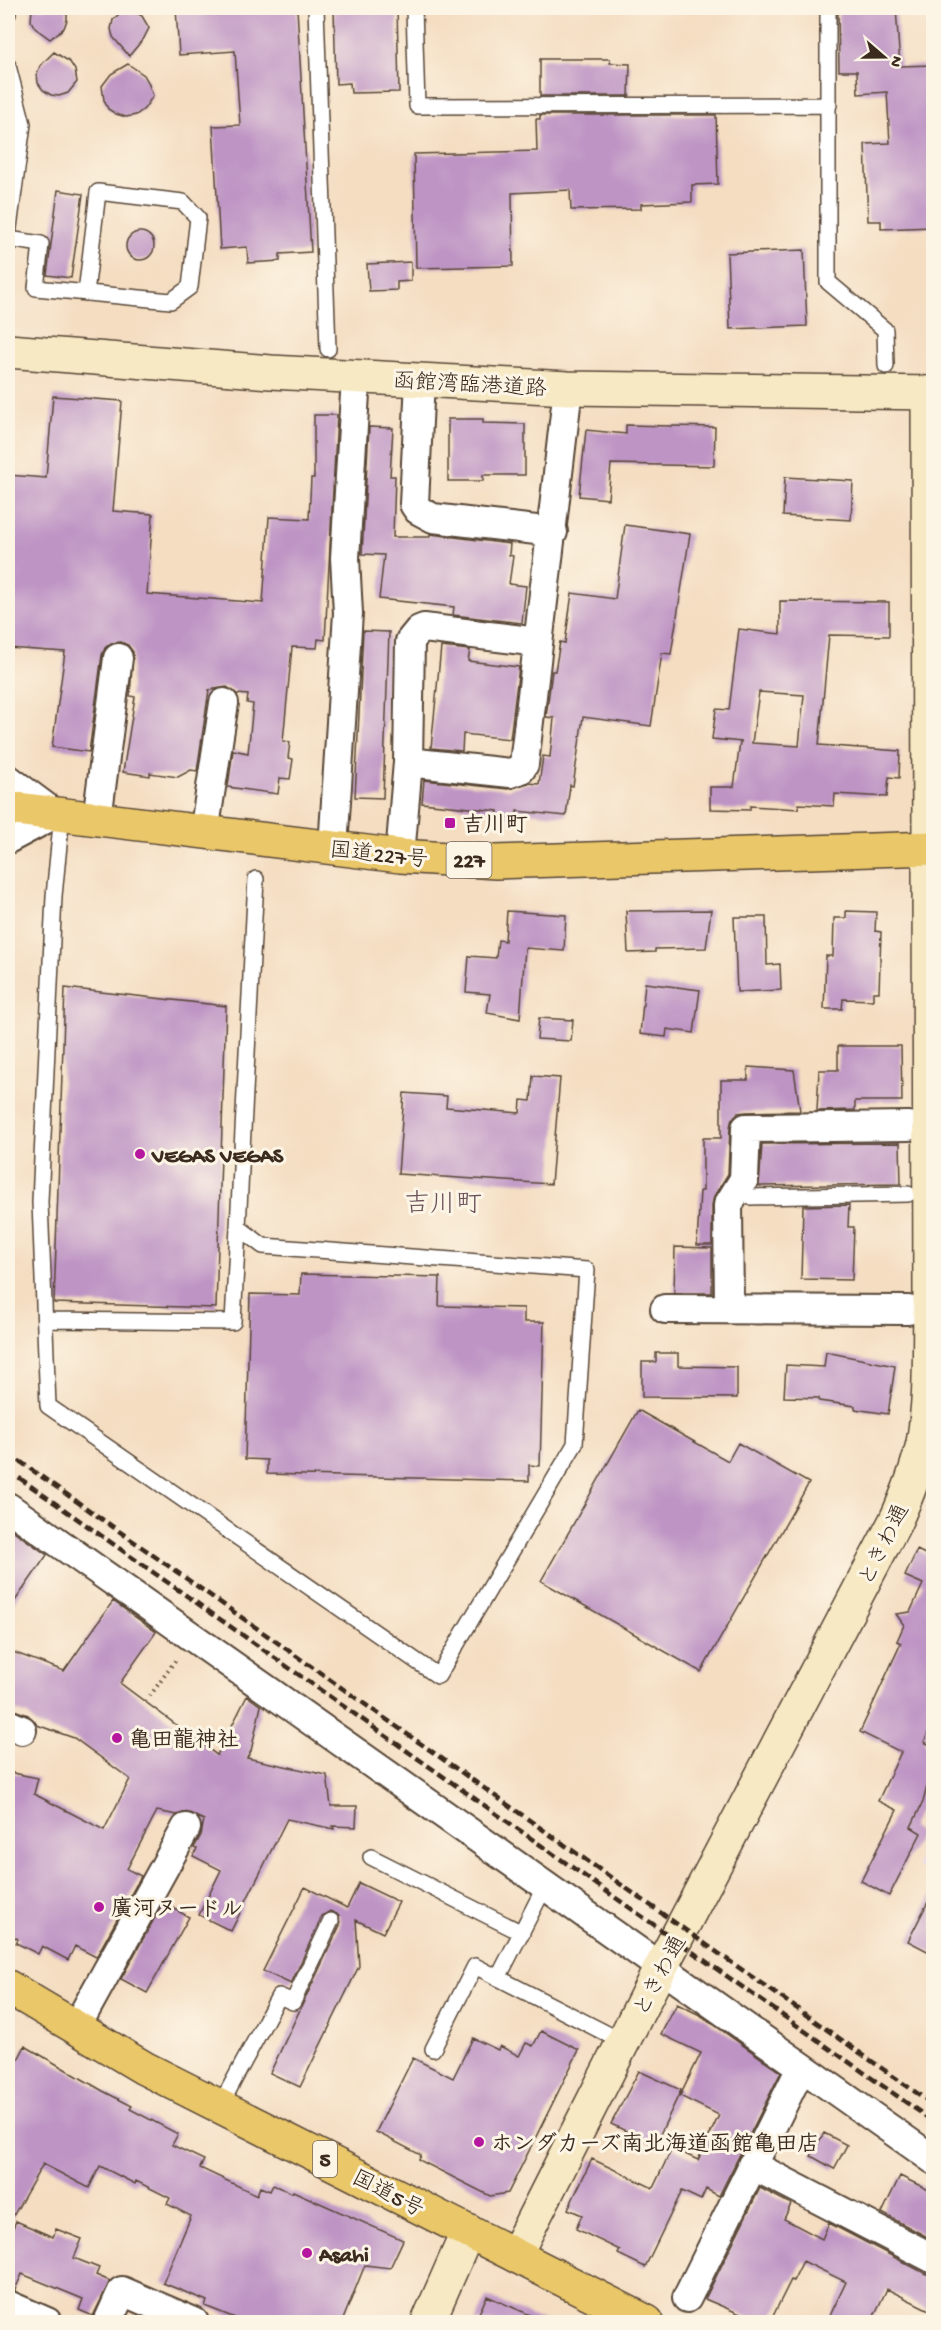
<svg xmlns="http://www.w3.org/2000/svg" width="941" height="2330" viewBox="0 0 941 2330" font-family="'Gochi Hand','Klee One',sans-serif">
<rect width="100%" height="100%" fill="#fcf5e5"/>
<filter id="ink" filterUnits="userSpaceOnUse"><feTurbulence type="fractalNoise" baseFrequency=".0167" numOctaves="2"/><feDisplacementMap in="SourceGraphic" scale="12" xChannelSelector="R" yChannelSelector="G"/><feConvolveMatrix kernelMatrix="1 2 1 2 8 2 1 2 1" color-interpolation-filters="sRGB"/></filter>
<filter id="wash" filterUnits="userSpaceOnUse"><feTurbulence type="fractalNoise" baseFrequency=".008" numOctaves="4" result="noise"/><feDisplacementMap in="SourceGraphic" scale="24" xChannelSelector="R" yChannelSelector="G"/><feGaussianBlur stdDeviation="1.35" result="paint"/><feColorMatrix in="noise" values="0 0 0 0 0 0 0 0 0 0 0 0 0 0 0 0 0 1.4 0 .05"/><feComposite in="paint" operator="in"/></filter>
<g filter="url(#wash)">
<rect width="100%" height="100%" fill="#f4ddc1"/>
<!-- built -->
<path fill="#e3d3f2" d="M933,1789V1868L917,1867Z"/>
<g id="blocks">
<!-- building -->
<path fill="#be94c4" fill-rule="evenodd" d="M32,8H67V20L64,28L50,39L35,28L31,21Z
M176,8H297L311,252L280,254V261L248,263L247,247L220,249L213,126L240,125L235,51L179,55Z
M334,8H397L399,92L351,93L350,83L336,84Z
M838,8H896L900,66L933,65V227L881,229V221H868L865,144L890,143L887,92L858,94L857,71H839Z
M127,11L135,12L142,16L149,28L144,38L129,56L113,37L111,29L113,20L119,14Z
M54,52L70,62L75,70L77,82L68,93L59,96L51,95L43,90L38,83L37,74L40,66Z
M540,59H610V63L630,64L629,96H540Z
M128,64L144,75L148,82L153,96L144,109L136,115L126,117L116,114L108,109L104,100L102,86L111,74Z
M540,115H716L718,184L692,185V202L641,204V209L571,210L570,190L512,193L513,266L416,268L414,154L537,151L536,119H540Z
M58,190L83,194L71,278L47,275Z
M126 246a14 14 0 1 1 28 0a14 14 0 1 1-28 0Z
M804,250L807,326L730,329L727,253Z
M411,262V281L397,282V290L369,291L367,264Z
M53,396L122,401L113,511L153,514L147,594L263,603L269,517L309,519L311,478H314V415H337L325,640L318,639L317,648L292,647L283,741L290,742L288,758L293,759L290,779L280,778L278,794L228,787L233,750L248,753L253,704L247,703L248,695L237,694L227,687L209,690L197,771L191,770L178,777L150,773V776L123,772L135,697L130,696L133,652L128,645L121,642L111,643L105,648L102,655L89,752L52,747L65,652L8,648V475L46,478Z
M448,419H483V423L525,424V475H483V481H448Z
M626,425L715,427L714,466L611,464L608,499L579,496L586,430L626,434Z
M369,427L393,428L390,476H395L393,537H430V534L510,544L509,555L513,556L509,584L526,586L522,623L453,615L454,607L379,599L384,555L362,554Z
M785,477L853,481L851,520L783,516Z
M625,525L690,534L671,654L662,653L651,726L583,717L573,786L570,785L566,816L517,811V818L498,816V811L422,803L424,780L508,789L528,783L539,784L543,756L550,757L554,718L546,717L552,671H555L560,642L565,643L572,593L615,599Z
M780,601L889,602V636L829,635L819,745L900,751L899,778L889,777L887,797L835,794L834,806L799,804V809L750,806V810L710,809V787H734L740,742H742L712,739L716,709L729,710L739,629L780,634ZM759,692L804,695L799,746L752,743Z
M363,631L389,632L383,798L355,797Z
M441,647L470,650L468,661L519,667L510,739L463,734L462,751L431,748Z
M711,910L706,948L655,949V952L628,953L626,911Z
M507,911L566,915L564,951L525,948L520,1019L487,1013L490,994L466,992L469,956L496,958L498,940L505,941Z
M846,911L876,912L875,931L881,932L879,992H873V1000L843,999L842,1009H824L826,956H833L834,918H846Z
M734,917H766L767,965L780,964L781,990L737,992Z
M645,983L700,990L694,1033L667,1029L666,1037L640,1034Z
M65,988L226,1006L216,1308L54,1303Z
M539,1018L573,1020L571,1041L537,1039Z
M838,1046H901L902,1101H855V1110L817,1111L819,1070H838Z
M748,1067L794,1070L800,1111L746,1112L738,1113L732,1119L730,1127L728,1174L714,1196L712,1205V1245H697L700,1191H703V1138H721V1080H748Z
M533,1076L560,1078L551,1184L398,1174L404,1093L447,1096L446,1107L520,1113L521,1100L531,1101Z
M900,1143L901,1184L759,1186L762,1144Z
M849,1205L848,1227H854L852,1280L801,1279L803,1206Z
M675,1247L712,1248V1293H674Z
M301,1274L440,1277L439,1306L524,1308V1322H544L540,1466L529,1465V1481L267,1474V1460L245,1459L250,1294L300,1295Z
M826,1352L895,1366L888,1414L855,1409V1406L819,1401V1398L784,1397L786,1365L824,1367Z
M656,1353H678V1366L737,1367V1398L642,1397V1362H656Z
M638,1410L728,1461L738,1443L809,1483L701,1672L541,1581Z
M8,1527L47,1555L8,1611Z
M917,1550L933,1558V1721L924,1742L933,1746V1764L923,1802L911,1827L921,1833L889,1896L861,1881L897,1810L878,1801L901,1752L860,1732L901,1643L897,1641L904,1625L896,1614L910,1612L923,1584L905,1576Z
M113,1601L156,1632L120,1683L217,1755L247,1696L261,1706L251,1751L247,1758L327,1775L331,1806H357L356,1827L333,1826L334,1829L287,1819L231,1931L199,1915L221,1870L193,1856L197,1849L194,1848L201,1835L204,1820L186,1812L177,1815L157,1811L127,1869L141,1876L96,1957L75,1946L68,1960L42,1946L38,1954L16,1943L18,1939L8,1933V1772L38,1778L34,1794L104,1830L130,1779L74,1738L37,1725L28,1715L8,1708V1650L64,1671Z
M359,1883L399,1902L383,1933L356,1920L359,1966L300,2087L270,2073L340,1925L339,1915L330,1911L322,1916L291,1984L263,1971L305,1887L347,1908Z
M933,1892V1954L908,1941Z
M163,1903L189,1917L147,1993L121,1979Z
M677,2004L700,2015L781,2072L719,2196L706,2189L701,2200L682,2191L645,2267L618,2254L620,2250L576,2229L582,2215L568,2209L592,2159L653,2188L672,2148L698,2160L719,2115L680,2096L701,2053L661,2034Z
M541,2031L579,2050L508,2193L490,2196L419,2160L421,2155L376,2132L413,2058L453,2078L473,2038L498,2050L500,2046L519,2056L526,2043L533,2046Z
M25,2046L103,2091L132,2106L130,2109L178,2134L172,2145L204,2160L200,2168L257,2195L260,2187L270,2191L273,2185L292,2193L293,2191L403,2240L390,2268L365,2265L342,2322H245L205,2306L207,2301L163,2283L191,2216L167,2204L170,2198L136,2181L135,2184L100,2166L89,2188L43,2164L8,2225V2079Z
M639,2071L681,2090L655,2145L611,2124Z
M824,2133L847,2145L834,2169L811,2156Z
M900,2176L933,2192V2240L882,2213Z
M760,2188L791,2204L784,2219L822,2239L829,2223L926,2274L933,2275V2312L887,2289L871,2322H827L846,2282L803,2261L793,2281L791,2280L770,2322H759L705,2299Z
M16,2221L53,2237L56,2229L82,2239L74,2258L99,2268L96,2275L110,2281L93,2316L79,2310L83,2299L22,2274L15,2290L8,2289V2240Z
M487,2296L546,2322H475Z"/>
</g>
</g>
<g filter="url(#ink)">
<use href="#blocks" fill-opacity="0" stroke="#574536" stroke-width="1.5"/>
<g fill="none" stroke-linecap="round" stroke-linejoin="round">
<defs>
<path id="lane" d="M316,8L328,349
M414,8L417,106L829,105
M828,8V282L885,330L886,366
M8,14V8
M8,66L23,124L8,235
M8,239L41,244L36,288L171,301L190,287L198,218L183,202L98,192L86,293
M62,814L54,896L40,1202L48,1406L438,1676L575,1444L587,1270L263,1246L238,1227L256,879
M737,1191L750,1197L908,1194
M45,1320L233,1322L238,1227
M371,1857L522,1933
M498,1978L545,1886
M433,2049L475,1966L623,2042
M220,2106L279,1996L293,2002L331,1921"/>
<path id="street" d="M420,380L414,504L418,510L433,518L553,532
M408,762L510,773L521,769L524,764L568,388
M8,779L55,814L8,839
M97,819L118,658
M204,833L224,703
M333,848L348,613L345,558L356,377
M400,856L408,762L410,641L419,630L424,628L538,642
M665,1309L908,1310
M729,1309L728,1205L744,1179L746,1128L908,1126
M8,1507L934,2160
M8,1724L22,1730
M75,2029L186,1828
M752,2165L934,2259
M687,2298L801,2068
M8,2305L47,2322
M108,2322L122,2291L194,2322"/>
<path id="secondary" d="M8,351L271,372L568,388L934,393
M515,2255L660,1969L895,1522C907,1496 917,1470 923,1443C931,1399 929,1352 930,1308L928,393
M428,2322L468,2231"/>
<path id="highway" d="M8,808L400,856L496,862L934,848
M8,1987L144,2068L647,2322"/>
</defs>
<!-- lane casing -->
<use href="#lane" stroke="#574536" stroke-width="18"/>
<!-- street casing -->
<use href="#street" stroke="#574536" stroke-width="32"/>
<!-- secondary casing -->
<use href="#secondary" stroke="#574536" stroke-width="36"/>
<!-- highway casing -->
<use href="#highway" stroke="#574536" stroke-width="36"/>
<!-- path -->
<path stroke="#574536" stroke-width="4" stroke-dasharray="1.5 4.5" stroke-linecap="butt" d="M150,1696L177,1658"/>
<!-- lane -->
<use href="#lane" stroke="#fff" stroke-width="15"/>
<!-- street -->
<use href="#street" stroke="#fff" stroke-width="28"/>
<!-- secondary -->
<use href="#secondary" stroke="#f7e9c3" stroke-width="33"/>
<!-- highway -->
<use href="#highway" stroke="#eac769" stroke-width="33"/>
<!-- rail -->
<path stroke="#3b2a1e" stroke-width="4.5" stroke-dasharray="9 4.5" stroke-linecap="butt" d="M8,1453L934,2105
M8,1470L934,2122"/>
</g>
</g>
<!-- markers -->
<g fill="#b5179e" stroke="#fcf5e5" stroke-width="2">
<rect x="444" y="817" width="12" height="12" rx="3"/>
<circle cx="140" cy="1154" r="6"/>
<circle cx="117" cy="1738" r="6"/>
<circle cx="99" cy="1907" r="6"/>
<circle cx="479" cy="2142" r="6"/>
<circle cx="307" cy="2253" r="6"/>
</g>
<g text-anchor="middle" stroke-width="6" stroke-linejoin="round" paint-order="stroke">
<!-- shield labels -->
<g fill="#fcf5e5" stroke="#75675a" stroke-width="1.5">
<rect x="446.5" y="842" width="45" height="36" rx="4.5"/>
<rect x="313" y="2141" width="24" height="36" rx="4.5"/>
</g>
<g font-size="21" font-weight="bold" fill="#3b2a1e">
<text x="469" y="867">227</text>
<text x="325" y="2166">5</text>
</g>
<!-- street labels -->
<g font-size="22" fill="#3b2a1e" stroke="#fcf5e5">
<text transform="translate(470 383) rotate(3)" y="8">函館湾臨港道路</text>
<text transform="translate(379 853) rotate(6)" y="8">国道227号</text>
<text transform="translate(882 1544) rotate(-64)" y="8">ときわ通</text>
<text transform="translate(658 1975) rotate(-62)" y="8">ときわ通</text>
<text transform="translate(389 2192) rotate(27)" y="8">国道5号</text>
</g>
<!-- poi labels -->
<g font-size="22" font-weight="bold" fill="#3b2a1e" stroke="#fcf5e5" text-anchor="start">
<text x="462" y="831">吉川町</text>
<text x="152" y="1162">VEGAS VEGAS</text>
<text x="129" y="1746">亀田龍神社</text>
<text x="111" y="1915">廣河ヌードル</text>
<text x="491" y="2150">ホンダカーズ南北海道函館亀田店</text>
<text x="319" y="2261">Asahi</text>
</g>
<!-- quarter labels -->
<g font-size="26" fill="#694f58" stroke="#fcf5e5">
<text x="443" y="1211">吉川町</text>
</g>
</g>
<!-- margin -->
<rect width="941" height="2330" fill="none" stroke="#fcf5e5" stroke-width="30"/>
<!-- north arrow -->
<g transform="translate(884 57) rotate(110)" stroke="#fcf5e5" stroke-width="4.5" paint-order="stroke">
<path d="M0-4.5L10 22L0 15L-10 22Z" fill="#3b2a1e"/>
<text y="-9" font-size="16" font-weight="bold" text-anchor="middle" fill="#3b2a1e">N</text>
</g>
</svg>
